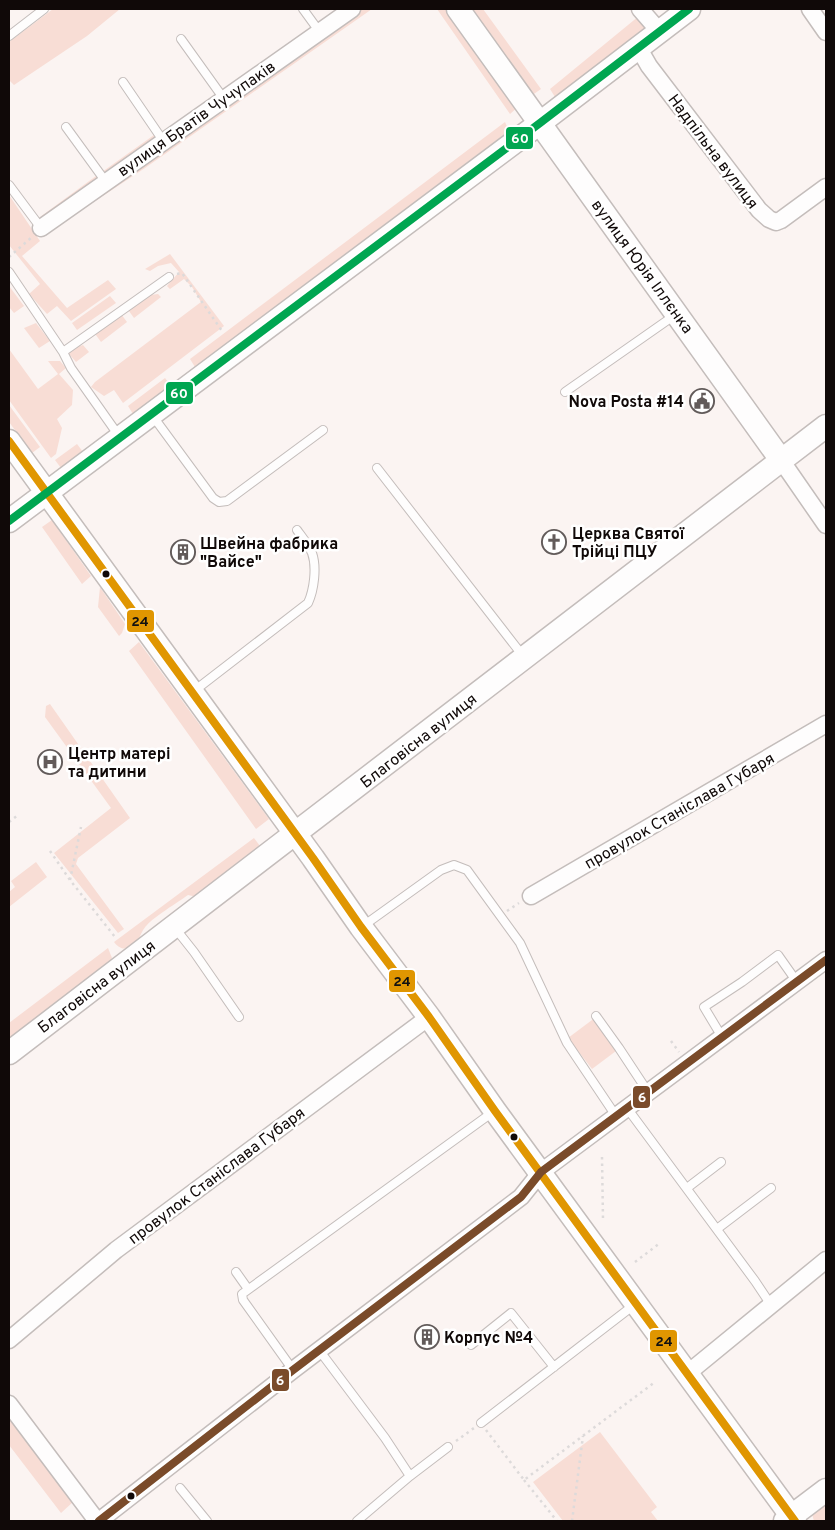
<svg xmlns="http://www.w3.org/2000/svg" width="835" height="1530" viewBox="0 0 835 1530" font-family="Overpass,sans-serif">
<rect width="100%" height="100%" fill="#fbf4f2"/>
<!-- green -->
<path fill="#f8ddd5" d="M53,9H120L87,36L14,85L9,80V42Z
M362,9H372L145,168L68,219L67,215Z
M437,9H450L519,106L510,114Z
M469,9H483L541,89L531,96Z
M639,16L648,27L555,97L550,89Z
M505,122L509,131L195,367L190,359Z
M154,135L158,141L106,178L102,172Z
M96,176L100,182L51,215L40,217Z
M9,195L40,241L22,256L67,308L108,280L116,289L71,321L57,306L47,314L29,294L40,284L9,245Z
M170,254L224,326L123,403L114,390L104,396L91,387L95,382L201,302L192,287L184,279L170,289L167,286L179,272L171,263L158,266L150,271L145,269Z
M9,286L24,306L14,313L9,307Z
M158,294L161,297L134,318L126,307L143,296Z
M110,296L116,303L77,330L72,323Z
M121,314L127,322L101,342L93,331Z
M36,323L50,341L39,348L24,328Z
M83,345L89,352L76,362L69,354C71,347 77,347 83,345Z
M9,349L38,389L58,374L48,361H60L66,368L59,374L73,390L72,405L57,419L62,428L56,454L51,458L9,400Z
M165,378L171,386L133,414L128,406Z
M9,405L40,447L32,453L9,422Z
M77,444L83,452L61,468L55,460Z
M52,520L91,576L82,584L42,527Z
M100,587L125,624L122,633L119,636L98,607Z
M139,642L269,819L256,829L129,651Z
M50,704L130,818L78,858L76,864L124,929L118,933L54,853L111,808L45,717L46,706Z
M254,838L260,846L197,897L188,895C177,903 155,916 147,925C139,933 140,945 127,948C122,950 117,946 114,942Z
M36,862L47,877L9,907V892L15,887L11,881Z
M108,948L112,958L108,964L9,1040V1023Z
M596,1017L620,1048L592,1069L568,1038Z
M9,1418H11L73,1502L61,1513L9,1445Z
M600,1432L657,1507L651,1512L658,1521H563L533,1482Z
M826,1500V1521H814L812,1514Z"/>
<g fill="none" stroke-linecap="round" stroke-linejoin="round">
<defs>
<path id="lane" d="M303,9L319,31
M9,36L44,9
M181,39L224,99
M123,82L164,142
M66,127L106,182
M9,185L41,228
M9,272L63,352L71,368L119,436
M63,352L169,277
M565,392L675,315
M152,415L213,498L219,502L227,501L323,430
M377,468L523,656
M194,691L308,603C314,590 317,567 312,553C308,544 302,537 297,530
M363,926L441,870L454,865L467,870L520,943L567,1043L616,1116
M175,928L194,952L239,1017
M596,1016L619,1048L648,1092
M722,1037L704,1007L742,982L778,955L797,982
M627,1108L755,1281L771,1305
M687,1188L721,1162
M717,1229L771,1188
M236,1272L248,1289
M471,1345L511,1313L554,1367
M319,1350L385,1438L410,1476L448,1447
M293,1370L243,1300L242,1294L493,1112
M481,1423L634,1305
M180,1488L207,1521
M357,1521L410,1476"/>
<path id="street" d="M640,9L660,32
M810,9L826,32
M638,47L649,66L759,210L769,219L776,222L781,220L826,187
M41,228L352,9
M781,460L826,525
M531,896L826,724
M9,1340L116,1250L429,1017
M688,1373L826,1260
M9,1404L97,1521
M99,1521L293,1370L521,1197L541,1172L826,960"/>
<path id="secondary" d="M458,9L781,460
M9,441L313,858L361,927L429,1017L495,1111L795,1521
M9,521L540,123L689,9
M9,1053L826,426
M785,1521L826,1490"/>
</defs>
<!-- lane casing -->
<use href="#lane" stroke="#c4bdbb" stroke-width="10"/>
<!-- street casing -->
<use href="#street" stroke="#c4bdbb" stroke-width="19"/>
<!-- secondary casing -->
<use href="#secondary" stroke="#c4bdbb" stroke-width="25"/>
<!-- path -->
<path stroke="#dddada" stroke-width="2.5" stroke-dasharray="2.5 4" stroke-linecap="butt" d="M9,257L32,237
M177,274L182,273L222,331
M9,822L18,815
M50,851L70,880L115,937
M70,880L81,827
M507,911L519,903
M671,1041L679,1052
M602,1157L603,1219
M635,1262L660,1243
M486,1430L524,1480L655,1382
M456,1441L474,1428
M524,1480L557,1521
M572,1521L583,1436"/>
<!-- lane -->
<use href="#lane" stroke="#fefdfd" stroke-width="8"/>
<!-- street -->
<use href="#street" stroke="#fefdfd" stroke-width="16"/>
<!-- secondary -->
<use href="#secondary" stroke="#fefdfd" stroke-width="22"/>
<defs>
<path id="bus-1" d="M9,441L313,858L361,927L429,1017L495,1111L795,1521"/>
<path id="bus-2" d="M99,1521L293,1370L521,1197L541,1172L826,960"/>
<path id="bus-3" d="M9,521L540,123L689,9"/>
</defs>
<!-- bus-1 casing -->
<use href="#bus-1" stroke="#fff" stroke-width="11"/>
<!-- bus-2 casing -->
<use href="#bus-2" stroke="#fff" stroke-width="11"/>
<!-- bus-3 casing -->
<use href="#bus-3" stroke="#fff" stroke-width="11"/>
<!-- bus-1 -->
<use href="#bus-1" stroke="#e09601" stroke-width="8"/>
<!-- bus-2 -->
<use href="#bus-2" stroke="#7a4b2a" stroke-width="8"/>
<!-- bus-3 -->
<use href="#bus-3" stroke="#00a651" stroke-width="8"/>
</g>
<!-- icons -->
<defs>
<symbol id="civic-ring" viewBox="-11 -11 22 22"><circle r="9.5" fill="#fff" stroke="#625b5a" stroke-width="1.5"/><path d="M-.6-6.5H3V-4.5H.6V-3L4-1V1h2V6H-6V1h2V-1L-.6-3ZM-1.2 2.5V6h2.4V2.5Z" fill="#625b5a"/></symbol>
<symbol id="church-ring" viewBox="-11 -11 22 22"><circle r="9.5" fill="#fff" stroke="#625b5a" stroke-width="1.5"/><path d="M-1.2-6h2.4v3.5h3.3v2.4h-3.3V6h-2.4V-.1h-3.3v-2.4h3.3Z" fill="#625b5a"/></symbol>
<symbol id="building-ring" viewBox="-11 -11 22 22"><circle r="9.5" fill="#fff" stroke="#625b5a" stroke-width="1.5"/><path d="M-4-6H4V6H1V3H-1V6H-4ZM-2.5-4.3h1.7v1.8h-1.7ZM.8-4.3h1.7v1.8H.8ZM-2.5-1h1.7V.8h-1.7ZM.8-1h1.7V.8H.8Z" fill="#625b5a"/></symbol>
<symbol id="hospital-ring" viewBox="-11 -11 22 22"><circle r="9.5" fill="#fff" stroke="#625b5a" stroke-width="1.5"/><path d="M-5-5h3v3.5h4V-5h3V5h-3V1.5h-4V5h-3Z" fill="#625b5a"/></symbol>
</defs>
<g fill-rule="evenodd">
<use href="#civic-ring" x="688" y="387" width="28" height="28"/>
<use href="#church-ring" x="540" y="528" width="28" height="28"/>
<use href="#building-ring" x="169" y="538" width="28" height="28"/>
<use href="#hospital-ring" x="36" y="748" width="28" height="28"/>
<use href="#building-ring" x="413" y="1323" width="28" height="28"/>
</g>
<!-- markers -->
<g fill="#100908" stroke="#fff" stroke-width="2">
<circle cx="106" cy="574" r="4.5"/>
<circle cx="514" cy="1137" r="4.5"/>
<circle cx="131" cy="1496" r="4.5"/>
</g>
<g text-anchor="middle" stroke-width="5" stroke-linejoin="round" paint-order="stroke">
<!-- street labels -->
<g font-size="16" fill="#100908" stroke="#fff">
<text transform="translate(196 118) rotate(-35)" y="6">вулиця Братів Чучупаків</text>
<text transform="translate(714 151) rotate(53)" y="6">Надпільна вулиця</text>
<text transform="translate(643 266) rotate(54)" y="6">вулиця Юрія Іллєнка</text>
<text transform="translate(418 740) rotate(-38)" y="6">Благовісна вулиця</text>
<text transform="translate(679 810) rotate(-30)" y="6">провулок Станіслава Губаря</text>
<text transform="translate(96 986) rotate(-37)" y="6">Благовісна вулиця</text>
<text transform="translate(216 1175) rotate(-37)" y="6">провулок Станіслава Губаря</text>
</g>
<!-- poi labels -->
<g font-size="16" font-weight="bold" fill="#100908" stroke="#fff" text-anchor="start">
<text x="684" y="407" text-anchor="end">Nova Posta #14</text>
<text x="572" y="539">Церква Святої<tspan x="572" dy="18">Трійці ПЦУ</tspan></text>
<text x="200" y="549">Швейна фабрика<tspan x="200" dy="18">"Вайсе"</tspan></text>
<text x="68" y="759">Центр матері<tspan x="68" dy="18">та дитини</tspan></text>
<text x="444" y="1343">Корпус №4</text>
</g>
</g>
<g stroke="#fff" stroke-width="2">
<rect x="505" y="126" width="29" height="24" rx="5" fill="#00a651"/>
<rect x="165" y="381" width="29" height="24" rx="5" fill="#00a651"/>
<rect x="126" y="609" width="29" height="24" rx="5" fill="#e09601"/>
<rect x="388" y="969" width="28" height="24" rx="5" fill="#e09601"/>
<rect x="632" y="1085" width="19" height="24" rx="5" fill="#7a4b2a"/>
<rect x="649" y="1329" width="29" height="24" rx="5" fill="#e09601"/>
<rect x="271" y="1368" width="19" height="24" rx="5" fill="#7a4b2a"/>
</g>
<g font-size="14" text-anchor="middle" font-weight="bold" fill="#fff">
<text x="520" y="143">60</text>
<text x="179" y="398">60</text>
<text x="642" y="1102">6</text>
<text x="280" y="1385">6</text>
</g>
<g font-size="14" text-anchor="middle" font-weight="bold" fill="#111">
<text x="140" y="626">24</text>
<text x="402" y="986">24</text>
<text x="664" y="1346">24</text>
</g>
<!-- border -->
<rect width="835" height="1530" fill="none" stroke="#100908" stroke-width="20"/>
</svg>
